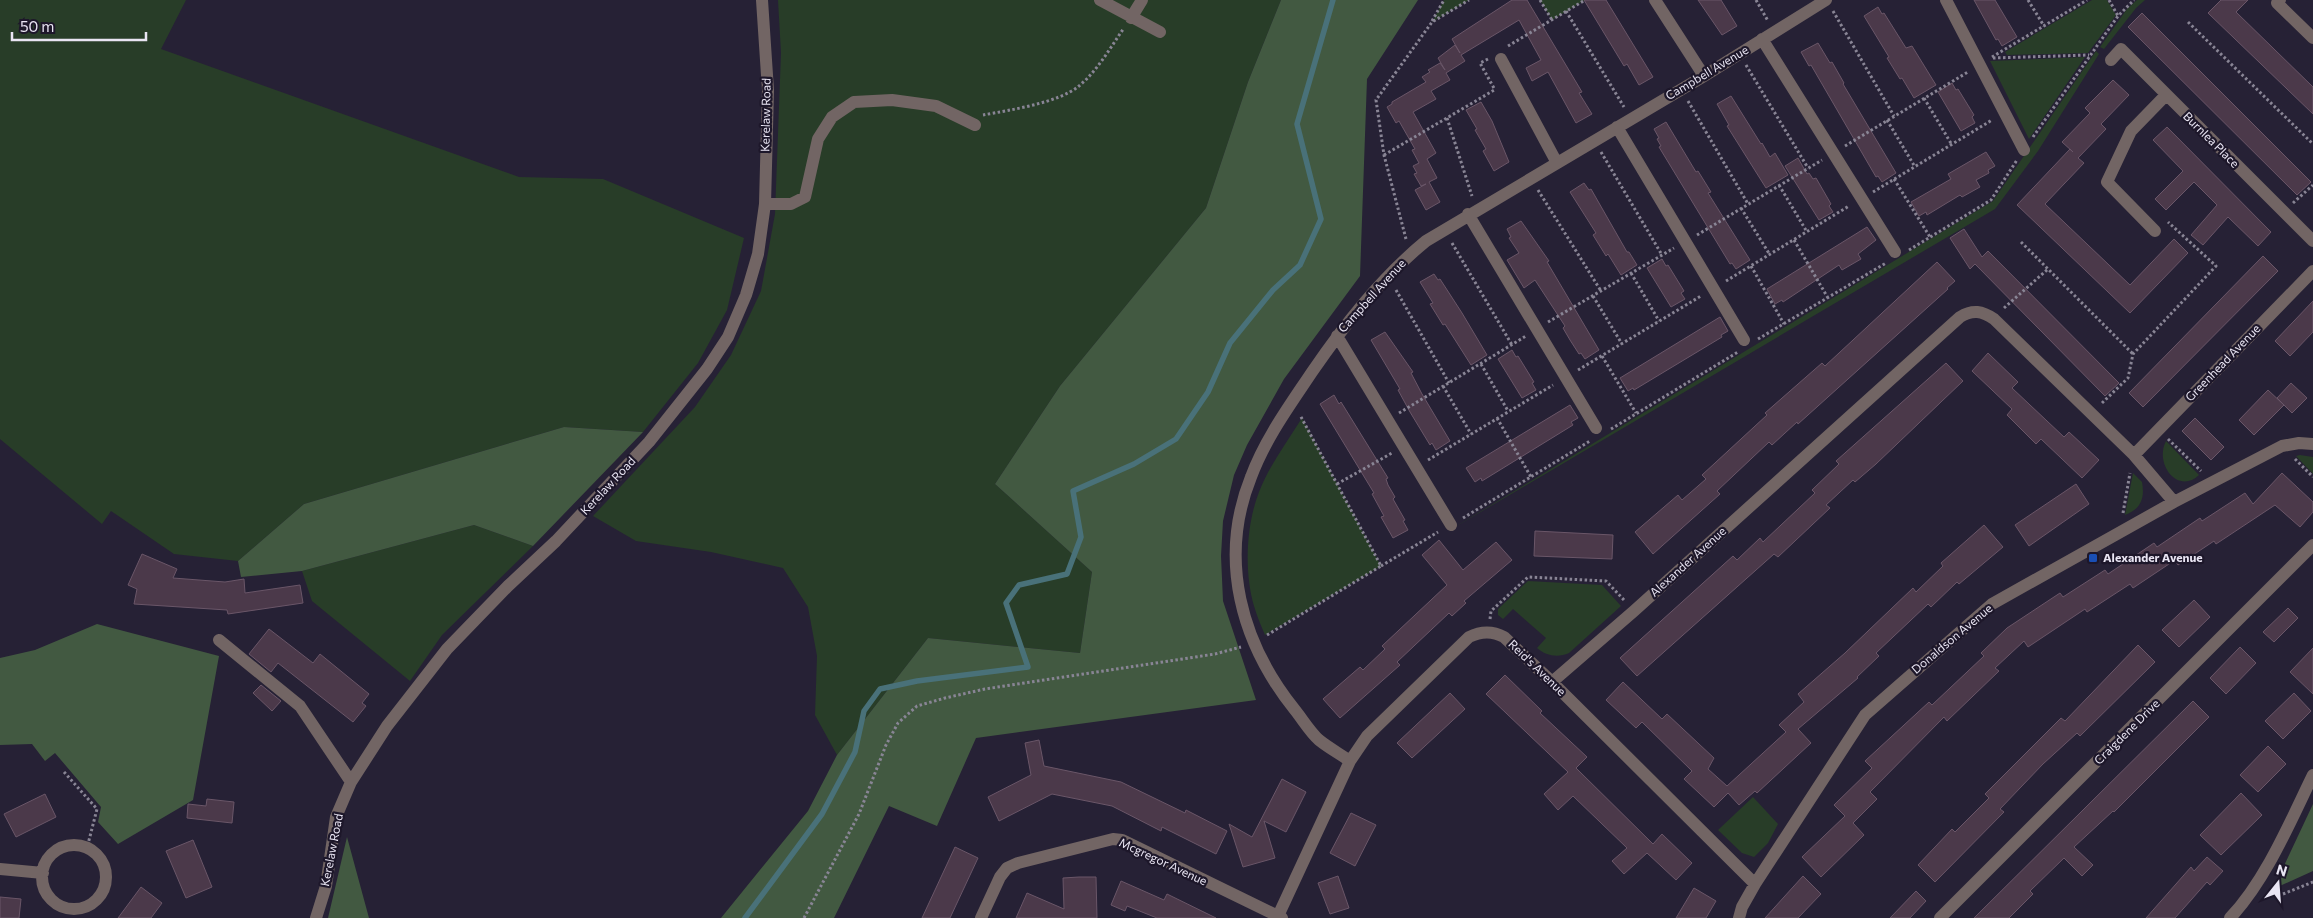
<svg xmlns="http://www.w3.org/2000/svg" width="2313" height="918" viewBox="0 0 2313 918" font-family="Commissioner,sans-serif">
<rect width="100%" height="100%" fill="#262135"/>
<!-- green -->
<path fill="#283d28" d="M0,0H186L161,49L519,177L603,179L744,238L727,310L698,363L643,432L564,427L304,504L238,561L174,554L111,511L102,524L0,439Z
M778,0H1281L1248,82L1206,208L1060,386L995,484L1092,572L1080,653L928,638L837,755L815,715L817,656L808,607L783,568L711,552L636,541L593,516L695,407L731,355L761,291L775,214L781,53Z
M1444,0H1469L1432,22Z
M1540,0H1585L1552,20Z
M2092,0H2107L2116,15L2088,53L2007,55L2005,52Z
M2137,0H2145L2136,8L2104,49L2100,47L2127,9Z
M2096,51L2099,54L2038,151L1995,209L1450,530L1993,201Z
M2085,57L2029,139L1990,61Z
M1302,418L1381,566L1265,635C1261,626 1257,616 1254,606C1244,572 1246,525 1259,492C1269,466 1287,442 1302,418Z
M2166,441L2199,475C2178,495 2154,464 2166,441Z
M2300,455L2313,457V474L2296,456Z
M2133,473L2142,482C2145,498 2141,509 2125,515Z
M474,525L533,546L442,635L410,681L312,601L302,571Z
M1528,581L1602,585L1621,606L1569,653C1558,658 1546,656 1537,648L1546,638L1513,609L1503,619L1498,615V609Z
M1753,797L1778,824L1768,843L1754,857L1742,853L1718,830Z"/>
<!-- forest -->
<path fill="#425941" d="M1281,0H1418L1367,79L1360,276L1284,379L1247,445L1234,475L1223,521L1221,556L1223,601L1256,700L976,738L937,826L889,806L834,918H721L808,811L837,755L928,638L1080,653L1092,572L995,484L1060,386L1206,208L1248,82Z
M564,427L643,432L533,546L474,525L302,571L241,577L238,561L304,504Z
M97,624L219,656L193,800L118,844L98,822L101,807L55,753L45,761L32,744L0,745V658L35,650Z
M2313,804V871L2273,889Z
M347,837L369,918H328Z"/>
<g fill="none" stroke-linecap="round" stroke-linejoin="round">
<!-- stream -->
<path stroke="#497179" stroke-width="5.5" d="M745,918L822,814L855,752L864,711L880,689L917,681L1028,667L1006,603L1019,585L1067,574L1081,537L1073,491L1134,464L1176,439L1208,392L1230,343L1273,290L1300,265L1321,219L1297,124L1333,0"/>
</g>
<!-- building -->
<path fill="#4b394a" stroke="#6a5668" d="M1512,0H1527L1582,92L1579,93L1592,114L1576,123L1548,72L1532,81L1526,68L1541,60L1519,20L1461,55L1465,61L1446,73L1450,80L1431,91L1436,99L1413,112L1436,153L1427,159L1437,178L1429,182L1440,202L1426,210L1415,190L1426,184L1421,186L1414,174L1417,173L1413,166L1419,163L1412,150L1415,149L1399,121L1396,123L1387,107L1392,104V102L1426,82L1422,77L1430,72L1428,70L1440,63L1445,70L1438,58L1455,45L1460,53L1452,39Z
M1584,0H1606L1653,77L1639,85L1627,64L1624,66Z
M1698,0H1721L1737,26L1722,35Z
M1974,0H1995L2017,37L2002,46L1998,39L1996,40Z
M2221,0H2248L2236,12L2313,87V114L2208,13Z
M1878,7L1882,14L1884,13L1906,48L1912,46L1936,85L1914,98L1902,78L1900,79L1887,58L1889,57L1864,16Z
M2142,13L2311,182L2297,195L2128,27Z
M1818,43L1830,63L1832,62L1844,83L1843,84L1896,173L1882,182L1878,176L1876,177L1811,65L1809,66L1801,52Z
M2113,80L2129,95L2101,124L2106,129L2078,158L2084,163L2045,204L2130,285L2174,239L2188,253L2130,313L2017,205L2070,149L2073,152L2062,142L2090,113L2085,108Z
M1952,83L1956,90L1958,89L1974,115L1972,117L1975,123L1961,131L1938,92Z
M1731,96L1761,144L1762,143L1770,157L1775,153L1788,175L1766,188L1727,126L1729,125L1717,104Z
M1481,102L1492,121L1509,162L1494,171L1483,151L1486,149L1475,130L1477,129L1466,110Z
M1666,122L1696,172L1698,171L1711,192L1708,193L1750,260L1736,269L1732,263L1730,264L1659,147L1661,146L1657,139L1659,138L1654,129Z
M2167,127L2271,232L2258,246L2228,217L2203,245L2191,235L2217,205L2194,182L2166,210L2155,199L2183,171L2153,140Z
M1986,152L1995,166L1988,170L1989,173L1976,180L1980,187L1962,197L1960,195L1927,215L1926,212L1919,216L1911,202L1951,179L1948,174Z
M1798,158L1807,174L1809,173L1813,179L1816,178L1831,204L1829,206L1833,212L1819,220L1785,166Z
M1584,183L1589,190L1591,189L1627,252H1629L1637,265L1621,275L1608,254L1606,256L1593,235L1596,233L1570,192Z
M1521,221L1549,261L1547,262L1599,350L1585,359L1581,353L1579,354L1570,340L1563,328L1565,326L1535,280L1524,288L1507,260L1519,253L1509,238L1511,237L1507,229Z
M1867,227L1876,240L1858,254L1861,259L1842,270L1839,265L1783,302L1782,300L1775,304L1767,289Z
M1964,229L1982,257L1988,251L2119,383L2105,396L1975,264L1970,269L1950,238Z
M2263,256L2278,271L2143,407L2129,393Z
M1662,259L1666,266L1668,265L1684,291L1681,293L1685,299L1671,307L1647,268Z
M1937,262L1955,281L1947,288L1948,289L1798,424L1797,422L1772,445L1769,442L1717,491L1720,494L1653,554L1635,532L1678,495L1682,500L1706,479L1702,475L1767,415L1765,413L1822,363L1825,366Z
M1434,274L1438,280L1440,279L1462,313L1487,355L1471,365L1445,324L1443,325L1430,304L1433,303L1420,282Z
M2313,301V332L2290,356L2275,341Z
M1720,317L1728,331L1721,335L1722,337L1634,390L1633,388L1628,391L1620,378Z
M1385,332L1413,372L1411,373L1422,394L1450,441L1436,450L1432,443L1430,445L1410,412L1398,390L1400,389L1371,340Z
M1512,350L1516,357L1518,356L1534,382L1532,383L1536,390L1522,398L1498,359Z
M1988,353L2018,382L2012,388L2064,437L2069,432L2099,460L2082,478L2041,439L2036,444L2007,415L2012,409L1972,371Z
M1946,363L1963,381L1876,464L1855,482L1853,480L1826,505L1830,508L1778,557L1774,554L1637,676L1620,658L1733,556L1737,560L1760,538L1763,542L1815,493L1812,490L1839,464L1836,461Z
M2291,383L2307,398L2292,413L2277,398Z
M2268,390L2284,405L2254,435L2239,420Z
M1334,395L1339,404L1341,402L1388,478L1386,479L1388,485L1395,497L1393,499L1405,520L1403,521L1408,530L1393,538L1381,517L1384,516L1372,494L1374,493L1320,404Z
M1570,405L1578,418L1571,422L1573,425L1482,481L1481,478L1475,482L1466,468Z
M2195,418L2224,447L2211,460L2182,431Z
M2282,473L2313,502V512L2300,527L2275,505L2216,544L2214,541L2178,565L2175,560L2133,588L2130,584L2087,612L2085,609L2028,647L2024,641L1995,668L1999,671L1947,721L1944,717L1870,792L1877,799L1853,823L1864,835L1821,877L1802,857L1845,816L1834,805L1872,768L1865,761L1929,702L1932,705L1984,656L1981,653L2007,628L2060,593L2063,597L2105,570L2108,574L2154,543L2157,547L2200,518L2202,521L2245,493L2253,504Z
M2076,484L2089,504L2029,546L2015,525Z
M1984,525L2003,547L1959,584L1957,582L1931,607L1928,604L1876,653L1879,656L1857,677L1858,678L1798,729L1811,743L1757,793L1755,791L1739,805L1728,793L1714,807L1684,779L1692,771L1642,722L1636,728L1606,700L1623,682L1662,719L1667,714L1714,758L1708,769L1727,786L1786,732L1779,725L1804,702L1798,694L1845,653L1913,588L1916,592L1943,566L1941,563Z
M1535,531L1613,535L1612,559L1534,556Z
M1439,540L1463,570L1496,542L1512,560L1464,601L1466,603L1452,616L1449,613L1397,662L1400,665L1340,718L1323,699L1360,667L1363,670L1385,649L1382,646L1447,585L1422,555Z
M142,554L177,569L173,578L225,582L244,579L245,593L300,585L303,603L228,614L227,610L134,604L137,589L128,585Z
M2194,600L2210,617L2179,647L2162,630Z
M2288,608L2298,618L2274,642L2263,632Z
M269,629L313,663L320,654L369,694L362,703L366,706L353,722L278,663L271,672L249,654Z
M2138,645L2155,662L2080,736L2077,733L2043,764L2000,809L2004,812L1935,882L1918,865L1952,829L1955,832L1989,798L1985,794L2061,718L2065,721Z
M2240,647L2256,663L2226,694L2210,678Z
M2313,648V694L2290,672Z
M1505,675L1542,711L1540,713L1587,757L1576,768L1653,844L1662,834L1692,863L1676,880L1647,853L1624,874L1612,861L1627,848L1573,796L1558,810L1544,794L1568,772L1486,694Z
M261,685L281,701L272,711L253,693Z
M1450,693L1465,709L1412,758L1397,743Z
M2294,693L2311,711L2283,739L2265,721Z
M2193,701L2209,717L2114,812L2113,811L2074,847L2093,865L2082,876L2064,858L2030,891L2033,894L2009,918H1974Z
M1039,740L1044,766L1121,782L1185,813L1186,810L1227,831L1216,854L1162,827L1161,831L1112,806L1052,794L999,821L988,797L1031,775L1025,743Z
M2268,746L2286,764L2258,792L2240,775Z
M1282,779L1306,792L1286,832L1264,821L1275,858L1243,867L1229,824L1252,837Z
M2241,793L2262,815L2221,855L2200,835Z
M45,794L56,817L16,837L4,814Z
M207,799L234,802L232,823L187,818L188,804L206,806Z
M1351,813L1376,825L1355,866L1330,853Z
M193,840L212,887L186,898L166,851Z
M955,847L978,858L950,918H922Z
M2207,857L2223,871L2210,885L2207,882L2175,918H2146L2191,867L2194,871Z
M1338,876L1349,908L1330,914L1318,883Z
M1803,876L1821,894L1798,918H1765Z
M1079,877H1096L1097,918H1016L1027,893L1064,909L1063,878Z
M1121,881L1164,900L1167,894L1216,918H1157L1127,906L1125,911L1111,905Z
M141,887L162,903L151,918H118Z
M1694,888L1716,901L1706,918H1676Z
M1916,891L1926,901L1910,918H1890Z
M0,897L21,899L19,918H0Z"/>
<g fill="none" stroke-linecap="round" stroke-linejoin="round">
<!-- path -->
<path stroke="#898595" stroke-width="3" stroke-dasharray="2.5 2.5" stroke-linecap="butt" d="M1540,0L1552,20
M1756,0L1768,21
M2028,0L2044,26
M2109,0L2118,16
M1566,11L1624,107
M1833,11L1894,116
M1432,21L1444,0
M2188,22L2313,144
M1508,46L1585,0
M1992,57L2087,0
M1993,58L2089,55
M1488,59L1480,63L1495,90
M1746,65L1808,168
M1924,98L1952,145
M1688,101L1748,204
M983,115C1010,110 1058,103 1079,86C1098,70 1110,48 1124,28
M1447,118L1472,196
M1887,120L1915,167
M2033,137L2118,16L2134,0
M1845,146L1968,72
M1601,152L1662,255
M1384,155L1496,89
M1894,179L1930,237
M1779,185L1807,232
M1538,190L1601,291
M1873,192L1992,120
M2293,203L2313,185
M1741,208L1770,255
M1697,235L1822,160
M1406,239L1384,155L1376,100L1432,22L1469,0
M1794,240L1828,298
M2021,242L2133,354
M1452,243L1512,345
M1909,250L1991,200L2017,160
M1751,266L1784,324
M1631,273L1659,321
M1726,281L1849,206
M1396,290L1449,383
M1593,296L1622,344
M2004,308L2048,269
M1548,322L1674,248
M1758,339L1886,263
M1602,356L1636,413
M1481,364L1508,411
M1578,370L1701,296
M1443,386L1471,434
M2102,403L2128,378L2133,354L2216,266L2168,222
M1399,413L1526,336
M1497,418L1531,477
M1611,429L1738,352
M2168,439L2201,471
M2295,459L2313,477
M1428,460L1553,385
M1337,484L1392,453
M2123,513L2130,473
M1463,518L1590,441
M1381,566L1438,532
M1490,619L1491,611L1528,577L1606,581L1625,601
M1267,635L1381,566L1300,415
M64,772L97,809L87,848
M2268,894H2283L2313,882
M804,918L859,814L886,745L898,723L917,706L945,698L985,689L1215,654L1241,647"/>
<!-- minor -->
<path stroke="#726564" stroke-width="12" d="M1100,0L1160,32
M1655,0L1704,76
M1946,0L2024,150
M2280,0L2277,3L2313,38
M1131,18L1142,0
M1762,39L1895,252
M1501,59L1557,163
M2111,60L2121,49L2313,241
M1617,127L1744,340
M765,204H791L805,197L818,139L832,117L854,102L892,100L936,106L975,125
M1468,214L1596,428
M2155,231L2107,182L2131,131L2166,95
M1337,336L1451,525
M2134,455L2313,271
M219,640L300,706L351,782
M1552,682L1634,611L1960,317C1973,309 1982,311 1994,319L2134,455L2174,502
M1350,761C1340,754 1329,748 1319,740C1310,732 1303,720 1295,710C1241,643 1218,559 1251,477C1265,439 1290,405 1312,372C1345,324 1381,278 1426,241L1704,76L1826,0
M42 877a32 32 0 1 1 64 0a32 32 0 1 1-64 0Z
M0,869L43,873
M1278,916L1350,761L1367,736L1469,637C1481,631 1493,631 1504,637L1552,682L1755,884
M316,918L326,886L336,817L351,782L387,726L447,649L508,586L556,541L649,442L707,369L728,337L746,295L758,254L765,204L768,90L762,0
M981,918L1000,877L1007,868L1018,863L1113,839L1122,840L1282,918
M1739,918L1742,907L1755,884L1865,715L1992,604L2174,502L2282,446L2299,443L2313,444
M1940,918L2313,545
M2230,918C2266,880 2290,822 2313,775"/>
</g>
<!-- markers -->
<rect fill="#1a4fb4" stroke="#1d172a" stroke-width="2" x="2088" y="553" width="10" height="10" rx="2.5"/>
<g text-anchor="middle" stroke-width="4.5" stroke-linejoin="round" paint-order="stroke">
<!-- street labels -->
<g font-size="12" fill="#e9e5f3" stroke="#1d172a">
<text transform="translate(1707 73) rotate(-31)" y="4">Campbell Avenue</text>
<text transform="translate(766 115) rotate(-89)" y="4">Kerelaw Road</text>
<text transform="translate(2211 140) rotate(45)" y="4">Burnlea Place</text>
<text transform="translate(1372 296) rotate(-48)" y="4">Campbell Avenue</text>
<text transform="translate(2223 363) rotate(-46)" y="4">Greenhead Avenue</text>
<text transform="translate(608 486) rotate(-47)" y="4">Kerelaw Road</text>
<text transform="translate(1688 562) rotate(-42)" y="4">Alexander Avenue</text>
<text transform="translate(1952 639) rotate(-40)" y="4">Donaldson Avenue</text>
<text transform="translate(1537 668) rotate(44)" y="4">Reid's Avenue</text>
<text transform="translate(2127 732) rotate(-45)" y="4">Craigdene Drive</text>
<text transform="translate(332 850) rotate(-79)" y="4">Kerelaw Road</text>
<text transform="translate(1163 862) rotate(25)" y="4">Mcgregor Avenue</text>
</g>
<!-- poi labels -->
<g font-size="12" font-weight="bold" fill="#e9e5f3" stroke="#1d172a" text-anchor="start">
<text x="2103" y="562">Alexander Avenue</text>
</g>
</g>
<!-- north arrow -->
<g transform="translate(2278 883) rotate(17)" stroke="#1d172a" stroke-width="4" paint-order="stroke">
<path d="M0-4L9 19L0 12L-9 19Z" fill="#e9e5f3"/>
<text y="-8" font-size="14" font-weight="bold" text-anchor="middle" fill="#e9e5f3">N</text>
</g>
<!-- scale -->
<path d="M12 32v8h134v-8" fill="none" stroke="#e9e5f3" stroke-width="2.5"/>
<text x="20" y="32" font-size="15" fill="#e9e5f3" stroke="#1d172a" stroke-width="4" paint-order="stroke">50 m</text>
</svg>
